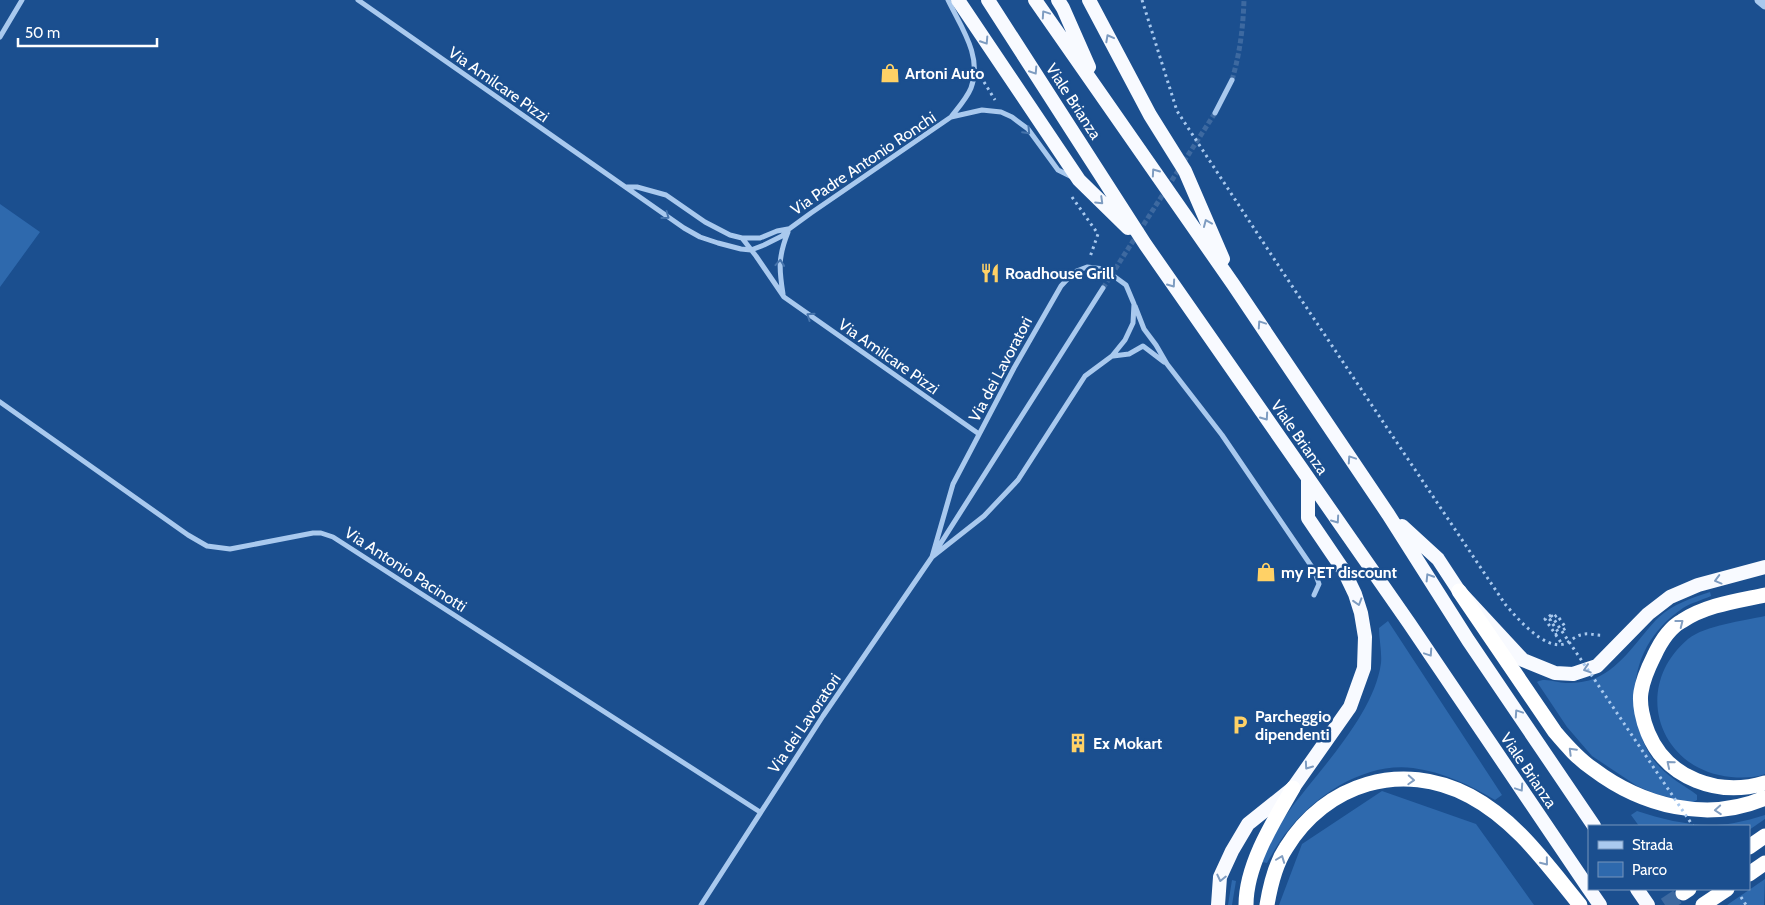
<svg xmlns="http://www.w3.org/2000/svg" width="1765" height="905" viewBox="0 0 1765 905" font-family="Cabin,sans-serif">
<rect width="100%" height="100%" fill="#1b4f8f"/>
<!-- green -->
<path fill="#2e69ad" d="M0,204L40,232L0,287Z
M1710,592L1711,596C1702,600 1691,603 1683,608C1645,634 1629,672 1637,717C1640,735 1645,751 1658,765C1669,778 1684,785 1697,795V800L1692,803L1656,794L1637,786L1592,756L1567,727L1537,682C1545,677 1557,683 1566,683C1576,683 1587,682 1596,678C1623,666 1639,637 1659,617C1673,604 1692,598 1710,592Z
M1765,616V774C1755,778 1742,778 1731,777C1658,770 1631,687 1688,639C1706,625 1743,621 1765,616Z
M1388,621L1502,795L1495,800C1470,785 1443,772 1413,768C1367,762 1318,793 1290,828C1281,838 1274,851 1267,863L1262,862C1269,844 1277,827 1289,811C1319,770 1374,715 1381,663C1382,652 1379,639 1379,628Z
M1382,791L1476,824L1534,905H1279L1302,844Z
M1637,811C1668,821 1701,829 1734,823C1745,821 1755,818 1765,815V819L1749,830V826H1639L1631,815Z
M1765,879L1764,905H1727Z
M1232,880L1236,881L1232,905H1228Z"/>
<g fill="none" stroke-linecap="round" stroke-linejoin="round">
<!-- minor-tunnel -->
<path stroke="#3d69a0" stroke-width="5" stroke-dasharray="5 2.5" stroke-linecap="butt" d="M1232,80C1240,53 1243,28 1244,0
M1103,288L1215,113"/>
<!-- motorway-tunnel -->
<path stroke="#3d69a0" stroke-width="15" stroke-dasharray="15 8" stroke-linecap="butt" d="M1665,905L1683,893"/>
<!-- path -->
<path stroke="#a9c9ee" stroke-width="3" stroke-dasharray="2.5 4" stroke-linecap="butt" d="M1142,0L1177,111L1282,271L1505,604C1516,617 1544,650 1564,644C1570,642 1575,636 1581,635C1588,632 1596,636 1604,635
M984,82L995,100
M1072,197L1098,234L1090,257
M1551,615L1545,619L1562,644
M1555,635L1559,633L1550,620L1557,615L1566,628L1561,631
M1741,897L1746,905"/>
<!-- minor -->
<path stroke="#a9c9ee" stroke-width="5" d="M358,0L684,228L700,237L718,243L741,249L751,250L764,245L782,236L789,229L811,213L951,117L982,110L1001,112L1012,117L1028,129L1058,170L1072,177
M948,0C961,27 983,57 971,88C967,98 958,108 951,117
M0,37L22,0
M1215,113L1232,80
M627,187H637L666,195L705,222L730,235L742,238L756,256L784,297L979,434
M742,238H760L777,231L788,229
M1087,267L1104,269L1126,285L1134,304L1133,323L1125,340L1112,356L1085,376L1018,480L984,516L932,557L953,484L1014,368L1061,286L1074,272Z
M783,294C779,269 778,257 788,232
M1135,306L1144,329L1156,345L1167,364L1222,435L1314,570L1319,584L1314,595
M1113,356L1129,354L1143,346L1164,362
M0,402L188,535L207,546L230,549L313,533H321L333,537L760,812
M701,905L823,716L932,557L1103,288"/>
<!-- tertiary -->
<path stroke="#a9c9ee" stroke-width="9" d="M1759,0L1765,5"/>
<!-- trunk -->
<path stroke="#f8faff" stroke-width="14" d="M958,0L1079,180L1128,228
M988,0L1145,244L1409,623L1589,889
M1035,0L1233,284L1388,514L1468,640L1594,826
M1058,0L1063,8L1089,67
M1089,0L1150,115L1185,171L1223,259
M1402,526L1438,559L1459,591L1523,660L1555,673L1573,674L1597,666L1648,614L1670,597L1698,585L1765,567
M1589,889L1600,905
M1637,889L1648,905
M1218,905L1220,877L1232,851L1248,824L1293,788L1350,707L1364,668L1365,637L1361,613L1355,594L1344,571L1308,518V480"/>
<!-- motorway -->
<path stroke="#fff" stroke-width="15" d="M1459,591L1555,732C1566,745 1578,759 1593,769C1642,806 1707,823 1765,798
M1765,595C1737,601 1706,605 1682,621C1669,628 1660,643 1654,656C1648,668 1643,679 1641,692C1639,704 1643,721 1648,733C1667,779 1719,797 1765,783
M1749,847L1765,836
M1749,874L1765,863
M1683,893L1689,889
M1246,905C1246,865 1273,822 1293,788
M1267,905C1270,887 1276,863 1286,848C1326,783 1402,760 1470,796C1517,821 1547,865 1580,905
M1703,905L1727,889"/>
<!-- path-bridge -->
<path stroke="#a9c9ee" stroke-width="3" stroke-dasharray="2.5 4" stroke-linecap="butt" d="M1551,615L1693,826"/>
</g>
<!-- one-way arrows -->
<defs><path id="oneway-chevron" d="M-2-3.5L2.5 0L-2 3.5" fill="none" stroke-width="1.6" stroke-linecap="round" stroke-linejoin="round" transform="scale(1.25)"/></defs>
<g stroke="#7e9cc1">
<use href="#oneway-chevron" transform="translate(1045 14) rotate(-124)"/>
<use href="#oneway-chevron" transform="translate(1109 38) rotate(-118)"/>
<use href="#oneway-chevron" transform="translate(985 41) rotate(57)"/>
<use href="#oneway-chevron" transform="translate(1034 71) rotate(57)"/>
<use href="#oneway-chevron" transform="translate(1155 172) rotate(-125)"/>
<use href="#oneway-chevron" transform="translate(1100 201) rotate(44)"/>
<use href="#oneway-chevron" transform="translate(1207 223) rotate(-113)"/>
<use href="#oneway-chevron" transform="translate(1172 284) rotate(55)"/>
<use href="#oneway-chevron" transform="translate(1261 324) rotate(-124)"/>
<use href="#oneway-chevron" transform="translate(1265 417) rotate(55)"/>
<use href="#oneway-chevron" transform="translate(1351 459) rotate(-124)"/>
<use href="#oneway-chevron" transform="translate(1336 520) rotate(55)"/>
<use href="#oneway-chevron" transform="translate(1429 577) rotate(-122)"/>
<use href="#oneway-chevron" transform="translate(1718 580) rotate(165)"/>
<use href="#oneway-chevron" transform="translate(1358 602) rotate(73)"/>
<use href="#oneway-chevron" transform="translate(1429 653) rotate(56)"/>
<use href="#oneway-chevron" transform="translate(1587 669) rotate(162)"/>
<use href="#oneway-chevron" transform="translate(1518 713) rotate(-124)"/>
<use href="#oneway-chevron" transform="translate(1308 766) rotate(125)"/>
<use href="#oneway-chevron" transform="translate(1520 788) rotate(56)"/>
<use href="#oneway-chevron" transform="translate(1221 878) rotate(103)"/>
</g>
<g stroke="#4674ac">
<use href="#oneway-chevron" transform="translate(1027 131) rotate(47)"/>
<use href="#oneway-chevron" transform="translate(666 216) rotate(36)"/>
<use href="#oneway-chevron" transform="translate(780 263) rotate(-85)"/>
<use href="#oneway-chevron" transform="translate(810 316) rotate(-145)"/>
</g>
<g stroke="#829ec1">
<use href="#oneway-chevron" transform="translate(1680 623) rotate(-38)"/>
<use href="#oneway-chevron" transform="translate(1572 751) rotate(-135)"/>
<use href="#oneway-chevron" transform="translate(1670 764) rotate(-140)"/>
<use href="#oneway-chevron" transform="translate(1411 780) rotate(3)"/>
<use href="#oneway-chevron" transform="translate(1718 810) rotate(176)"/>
<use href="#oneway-chevron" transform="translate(1281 859) rotate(-69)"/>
<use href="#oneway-chevron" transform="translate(1545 862) rotate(51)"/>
</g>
<!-- icons -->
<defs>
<symbol id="shop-bare" viewBox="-9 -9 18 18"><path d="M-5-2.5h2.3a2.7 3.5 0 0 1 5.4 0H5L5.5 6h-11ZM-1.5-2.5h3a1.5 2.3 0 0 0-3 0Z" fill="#ffd166" stroke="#1b4f8f" stroke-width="2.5" paint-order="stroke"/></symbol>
<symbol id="restaurant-bare" viewBox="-9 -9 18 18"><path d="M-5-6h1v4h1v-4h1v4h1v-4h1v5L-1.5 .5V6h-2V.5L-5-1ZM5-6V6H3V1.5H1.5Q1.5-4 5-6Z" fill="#ffd166" stroke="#1b4f8f" stroke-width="2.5" paint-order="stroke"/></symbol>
<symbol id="parking-bare" viewBox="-9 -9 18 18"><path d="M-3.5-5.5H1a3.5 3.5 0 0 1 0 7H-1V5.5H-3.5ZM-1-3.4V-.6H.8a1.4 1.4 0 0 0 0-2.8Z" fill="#ffd166" stroke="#1b4f8f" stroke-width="2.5" paint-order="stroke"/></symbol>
<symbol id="building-bare" viewBox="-9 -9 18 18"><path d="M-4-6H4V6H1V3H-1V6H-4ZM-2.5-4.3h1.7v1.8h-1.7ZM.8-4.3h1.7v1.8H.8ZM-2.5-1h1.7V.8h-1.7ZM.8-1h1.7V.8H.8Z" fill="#ffd166" stroke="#1b4f8f" stroke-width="2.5" paint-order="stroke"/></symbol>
</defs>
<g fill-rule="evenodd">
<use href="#shop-bare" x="876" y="59" width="28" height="28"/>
<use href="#restaurant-bare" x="976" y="259" width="28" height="28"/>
<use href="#shop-bare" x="1252" y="558" width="28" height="28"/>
<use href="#parking-bare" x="1226" y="711" width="28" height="28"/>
<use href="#building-bare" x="1064" y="729" width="28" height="28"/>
</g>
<g text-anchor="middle" stroke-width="5" stroke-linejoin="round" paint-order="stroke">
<!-- poi labels -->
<g font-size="16" font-weight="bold" fill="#fff" stroke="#1b4f8f" text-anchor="start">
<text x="905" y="79">Artoni Auto</text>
<text x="1005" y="279">Roadhouse Grill</text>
<text x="1281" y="578">my PET discount</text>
<text x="1255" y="722">Parcheggio<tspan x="1255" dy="18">dipendenti</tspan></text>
<text x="1093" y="749">Ex Mokart</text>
</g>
<!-- street labels -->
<g font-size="16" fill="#fff" stroke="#1b4f8f">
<text transform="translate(499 84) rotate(35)" y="6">Via Amilcare Pizzi</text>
<text transform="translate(1074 101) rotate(57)" y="6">Viale Brianza</text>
<text transform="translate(863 163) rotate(-34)" y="6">Via Padre Antonio Ronchi</text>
<text transform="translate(889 356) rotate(35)" y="6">Via Amilcare Pizzi</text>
<text transform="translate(1000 369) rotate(-62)" y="6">Via dei Lavoratori</text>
<text transform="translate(1300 437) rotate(55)" y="6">Viale Brianza</text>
<text transform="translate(406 569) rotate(33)" y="6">Via Antonio Pacinotti</text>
<text transform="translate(804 723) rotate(-56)" y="6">Via dei Lavoratori</text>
<text transform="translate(1529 770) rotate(56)" y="6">Viale Brianza</text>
</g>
</g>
<!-- legend -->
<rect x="1588" y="825" width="162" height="65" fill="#1b4f8f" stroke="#7695bc"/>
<rect x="1598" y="841" width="25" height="8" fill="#a9c9ee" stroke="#7695bc"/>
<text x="1632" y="850" font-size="15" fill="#ffffff">Strada</text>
<rect x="1598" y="862" width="25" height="15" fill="#2e69ad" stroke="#7695bc"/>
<text x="1632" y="875" font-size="15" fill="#ffffff">Parco</text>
<!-- scale -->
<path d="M18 38v8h139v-8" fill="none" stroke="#ffffff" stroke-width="2.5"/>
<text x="25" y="38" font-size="15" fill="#ffffff" stroke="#1b4f8f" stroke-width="4" paint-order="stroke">50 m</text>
</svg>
